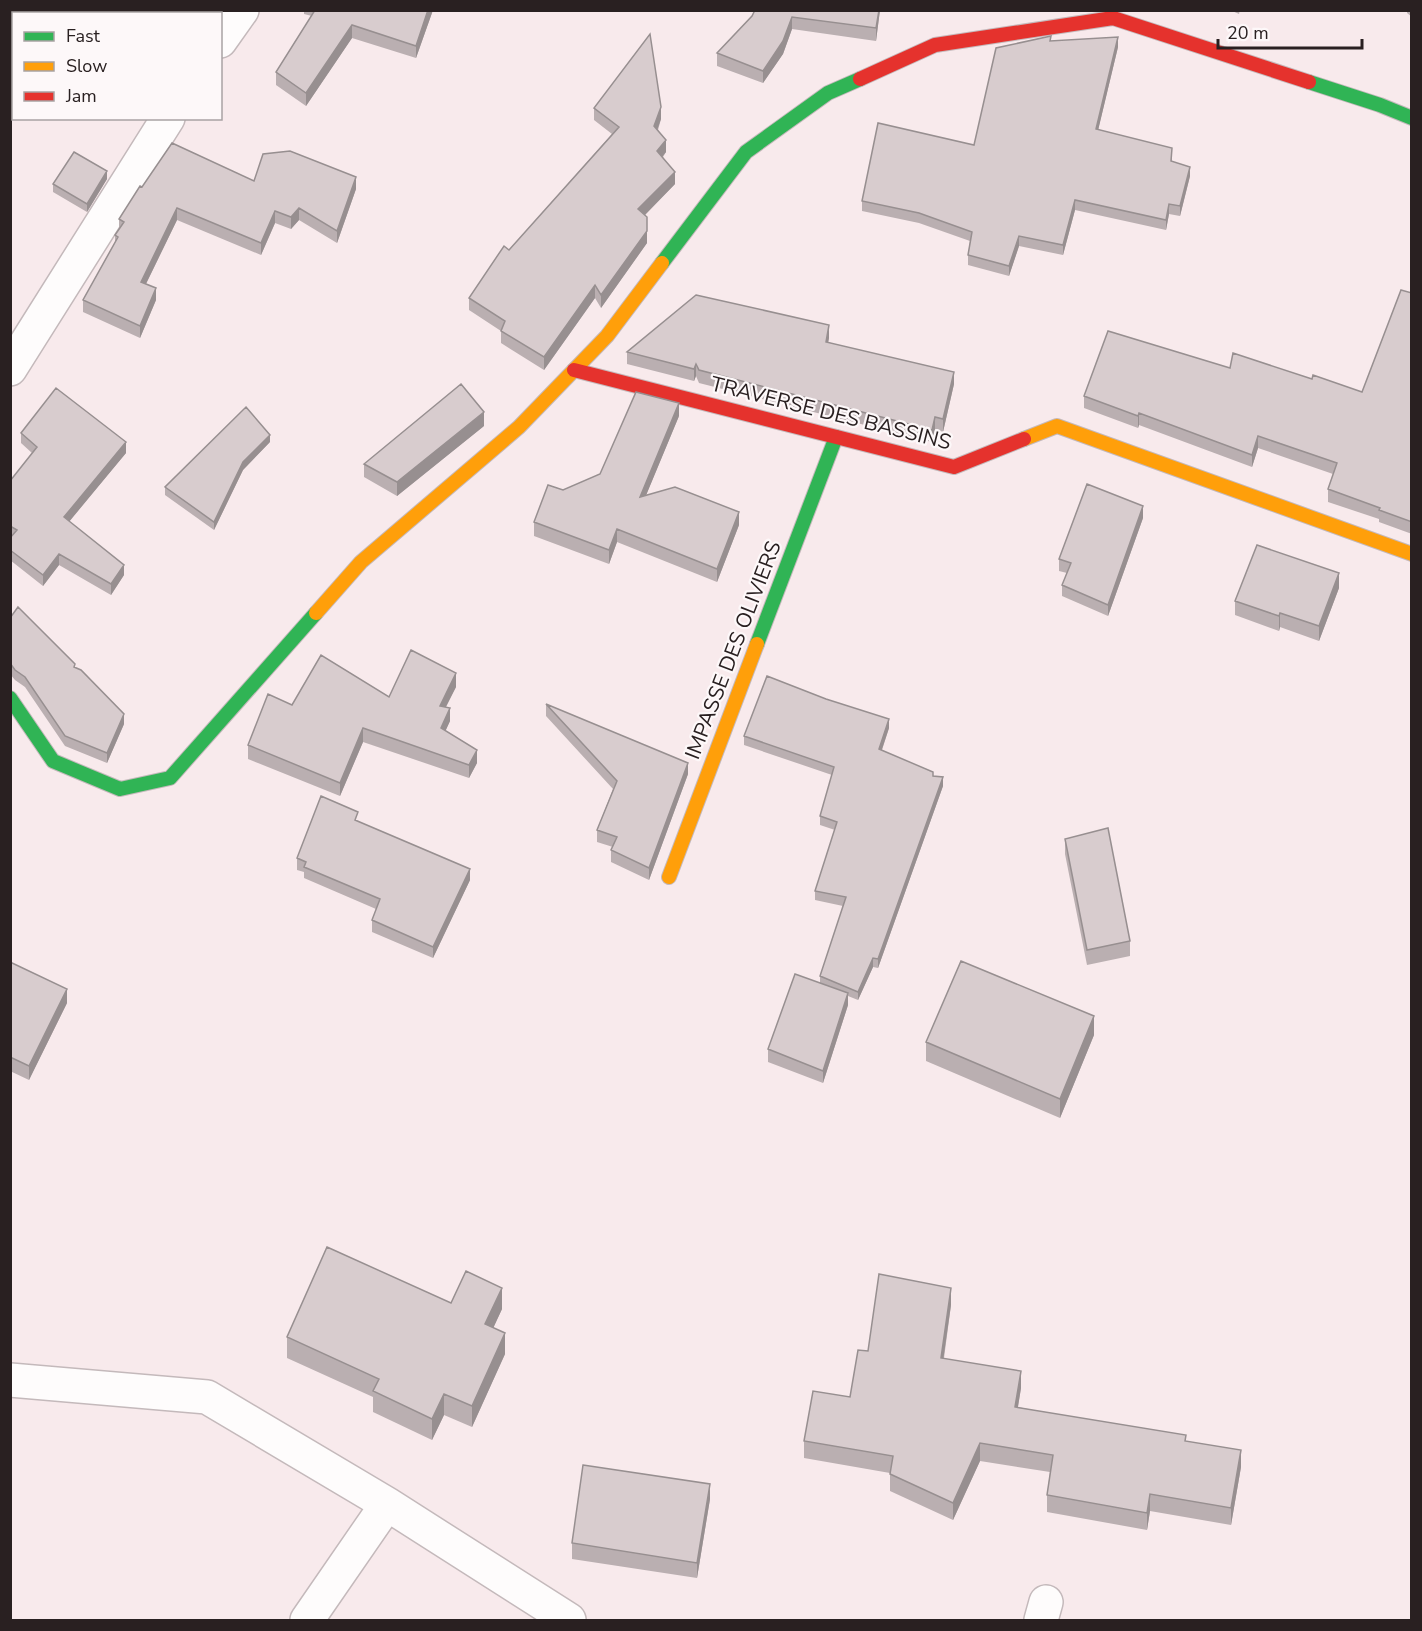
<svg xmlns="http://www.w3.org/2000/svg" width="1422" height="1631" viewBox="0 0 1422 1631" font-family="'Nunito Sans',sans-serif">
<rect width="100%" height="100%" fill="#f8eaec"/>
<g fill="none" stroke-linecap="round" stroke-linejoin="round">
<defs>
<path id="street" d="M220,41L242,10
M10,369L168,118
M10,1380L207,1397L387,1504
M307,1620L387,1504L569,1620
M1041,1620L1046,1602"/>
<path id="fast" d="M1309,82L1380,105L1412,118
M662,263L746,152L828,93L860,79
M757,644L836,437
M10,698L53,761L120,789L170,778L316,613"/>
<path id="slow" d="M1024,439L1057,426L1412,554
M316,613L361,562L519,427L607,336L662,263
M669,877L757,644"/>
<path id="jam" d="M860,79L935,45L1113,18L1309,82
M574,370L954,467L1024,439"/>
</defs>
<!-- street casing -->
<use href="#street" stroke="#c4b9bb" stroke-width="36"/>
<!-- fast casing -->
<use href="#fast" stroke="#c4b9bb" stroke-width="16"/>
<!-- slow casing -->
<use href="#slow" stroke="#c4b9bb" stroke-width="16"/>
<!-- jam casing -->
<use href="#jam" stroke="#c4b9bb" stroke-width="16"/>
<!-- street -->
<use href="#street" stroke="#fefcfc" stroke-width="33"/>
<!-- fast -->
<use href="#fast" stroke="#30b455" stroke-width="14"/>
<!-- slow -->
<use href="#slow" stroke="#ff9f0a" stroke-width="14"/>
<!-- jam -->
<use href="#jam" stroke="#e5322d" stroke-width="14"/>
</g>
<!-- wall -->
<path fill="#baafb1" d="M304,10H433L416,58L352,38L306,106L276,85V72L312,16L304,14Z
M880,10L876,41L792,29L783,54L763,83L717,66V53L752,16Z
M1230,10H1240L1239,14Z
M1407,10H1412V17L1407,13Z
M14,27V63L10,62V33Z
M1051,41L1118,47L1098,130L1172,158V161L1190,176L1180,216L1169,214L1166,230L1075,210L1063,255L1019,246L1009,276L968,265V255L970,241L919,223L862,211V201L974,145Z
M594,108L661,119L658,130L666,152L663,157L675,184L645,215L647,243L601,308L595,298L544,370L501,343V331L469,310V298L509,250L612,134L594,120Z
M107,179L87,212L53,192V184Z
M254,181L356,189L337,243L299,220L291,229L275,223L261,255L177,220L146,284L156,300L140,338L83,312V300L115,242V235L119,229V219L142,187Z
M1412,293V534L1379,522V519L1328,502V489L1333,474L1258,448L1252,467L1139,425L1138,428L1084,408V396L1230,368L1312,379L1362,392Z
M829,338L828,342L954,384L943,432L935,429L932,442L699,383L696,376L694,381L627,364V352Z
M679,416L646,495L739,525L717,582L617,542L609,564L534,536V522L563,490L600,474Z
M484,426L397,496L364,477V464Z
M21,433L126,453L69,521L124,575L111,595L59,565L43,586L10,560V481L32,453L21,443Z
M270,442L243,470L214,530L165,495V487Z
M1143,518L1108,616L1062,596V585L1067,573L1059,571V559Z
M1339,588L1319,641L1280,627L1279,631L1235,615V601Z
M10,618L75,667L124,724L107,763L65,746L25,687L15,680L10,674Z
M456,687L445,707L450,721L445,731L477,763L469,778L363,742L340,796L248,759V745L292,705L389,697Z
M546,704L688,774L649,880L611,862V850L613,847L597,842V830L613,789L546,716Z
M889,728L882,750L933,776L943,786L878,968L873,967L858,1000L848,996V1005L823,1083L768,1062V1049L820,983V976L843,906L815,900V891L835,830L820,825V816L832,775L744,745V736Z
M358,821L470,880L433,958L372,932V920L376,909L304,878V872L297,870V858Z
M1065,839L1130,941V956L1087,965L1065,854Z
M10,962L67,1003L29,1080L10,1071Z
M1094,1035L1060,1118L926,1061V1042Z
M451,1303L502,1309L493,1328L505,1354L472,1427L444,1415L432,1440L373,1412V1397L287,1358V1337Z
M951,1305L944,1358L1021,1388L1018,1407L1186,1441L1241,1467L1231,1525L1150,1511L1147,1530L1047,1512V1495L1050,1472L980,1461L953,1520L890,1491V1473L804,1458V1441L850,1397L868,1351Z
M710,1499L697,1578L572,1559V1543Z"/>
<!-- shaded-wall -->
<path fill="#978f90" d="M428,10H433L416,58V46Z
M879,10H880L876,41V28Z
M792,17V29L783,54L763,83V71Z
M352,25V38L306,106V93Z
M1118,37V47L1096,139V129Z
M661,107V119L654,139V126Z
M666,140V152L657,163V151Z
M1190,167V176L1180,216V206Z
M107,171V179L87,212V204Z
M675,172V184L638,222V209Z
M356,177V189L337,243V231Z
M1075,200V210L1063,255V245Z
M1169,204V214L1166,230V220Z
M177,208V220L141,294V282Z
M299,208V220L291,229V217Z
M275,211V223L261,255V243Z
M647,231V243L601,308V295Z
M1019,236V246L1009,276V266Z
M595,285V298L544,370V357Z
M156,288V300L140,338V326Z
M829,325V338L826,354V342Z
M696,364V376L694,381V369Z
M954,372V384L943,432V419Z
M679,403V416L640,510V497Z
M484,412V426L397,496V482Z
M1139,413V425L1138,428V416Z
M935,417V429L932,442V430Z
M270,435V442L243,470L214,530V522L243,462Z
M1258,436V448L1252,467V455Z
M126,442V453L64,528V517Z
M1143,506V518L1108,616V605Z
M739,512V525L717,582V569Z
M617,529V542L609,564V550Z
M59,554V565L43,586V575Z
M124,565V575L111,595V584Z
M1339,573V588L1319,641V626Z
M1280,613V627L1279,631V616Z
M456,673V687L440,719V706Z
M450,708V721L441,741V728Z
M124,714V724L107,763V753Z
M889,719V728L879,758V749Z
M363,728V742L340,796V783Z
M477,750V763L469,778V765Z
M688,763V774L649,880V868Z
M943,777V786L878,968V959Z
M470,869V880L433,958V947Z
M873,958V967L858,1000V992Z
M67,989V1003L29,1080V1066Z
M848,993V1005L823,1083V1071Z
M1094,1016V1035L1060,1118V1099Z
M502,1288V1309L485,1346V1324Z
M951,1288V1305L941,1375V1358Z
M505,1333V1354L472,1427V1406Z
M1021,1371V1388L1015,1424V1407Z
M444,1394V1415L432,1440V1419Z
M980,1443V1461L953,1520V1503Z
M1241,1450V1467L1231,1525V1508Z
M710,1484V1499L697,1578V1563Z
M1150,1494V1511L1147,1530V1513Z"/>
<!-- building -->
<path fill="#d8ccce" stroke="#978f90" stroke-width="1.5" d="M23,10H60L66,14H21Z
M315,10H428L416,46L352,25L306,93L276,72Z
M755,10H879L876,28L792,17L783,41L763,71L717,53L752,16Z
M14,27V48L10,46V33Z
M650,34L661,107L654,126L666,140L657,151L675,172L638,209L647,217V231L601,295L595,285L544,357L501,331L505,321L469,298L504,246L509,250L619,127L594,108Z
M1051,36L1050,41L1118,37L1096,129L1172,148L1171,161L1190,167L1180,206L1169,204L1166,220L1075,200L1063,245L1019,236L1009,266L968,255L972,232L919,213L862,201L878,123L974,145L996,48Z
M172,143L254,181L263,154L290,151L356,177L337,231L299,208L291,217L275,211L261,243L177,208L141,282L156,288L140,326L83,300L118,237L115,235L124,222L119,219L140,186L142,187Z
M74,152L107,171L87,204L53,184Z
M1401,290L1412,293V522L1379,510L1380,508L1328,489L1337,463L1258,436L1252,455L1139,413L1138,416L1084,396L1108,331L1230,368L1233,353L1312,379L1313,375L1362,392Z
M696,295L829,325L826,342L954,372L943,419L935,417L932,430L699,370L696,364L694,369L627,352Z
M461,384L484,412L397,482L364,464Z
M56,388L126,442L64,517L124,565L111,584L59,554L43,575L10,550V538L17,530L10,526V481L37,447L21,433Z
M636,392L679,403L640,497L675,487L739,512L717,569L617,529L609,550L534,522L548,485L563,490L600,474Z
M246,407L270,435L243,462L214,522L165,487Z
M1087,484L1143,506L1108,605L1062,585L1071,563L1059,559Z
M1257,545L1339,573L1319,626L1280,613L1279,616L1235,601Z
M18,607L75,664L74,667L81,670L124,714L107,753L65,736L25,677L15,670L10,663V618Z
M411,650L456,673L440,706L450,708L441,728L477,750L469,765L363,728L340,783L248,745L268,694L292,705L321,655L389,697Z
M767,676L826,699L889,719L879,749L933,772V776L943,777L878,959L873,958L858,992L820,976L846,897L815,891L837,822L820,816L834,767L744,736Z
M546,704L688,763L649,868L611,850L617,837L597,830L617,781Z
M321,796L358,812L355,820L470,869L433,947L372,920L380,899L304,867L306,862L297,858Z
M1108,828L1130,941L1087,950L1065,839Z
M961,961L1094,1016L1060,1099L926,1042Z
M10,962L67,989L29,1066L10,1057Z
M795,974L848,993L823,1071L768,1049Z
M327,1247L451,1303L466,1271L502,1288L485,1324L505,1333L472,1406L444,1394L432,1419L373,1391L379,1379L287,1337Z
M879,1274L951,1288L941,1358L1021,1371L1015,1407L1186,1435L1185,1441L1241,1450L1231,1508L1150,1494L1147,1513L1047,1495L1053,1455L980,1443L953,1503L890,1474L893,1456L804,1441L813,1391L850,1397L858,1350L868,1351Z
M583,1465L710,1484L697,1563L572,1543Z"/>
<g text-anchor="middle" stroke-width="4.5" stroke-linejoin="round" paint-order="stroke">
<!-- street labels -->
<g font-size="21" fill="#292021" stroke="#fdf8f9">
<text transform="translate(831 413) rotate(14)" y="7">TRAVERSE DES BASSINS</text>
<text transform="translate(733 650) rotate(-69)" y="7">IMPASSE DES OLIVIERS</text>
</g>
</g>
<!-- border -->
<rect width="1422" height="1631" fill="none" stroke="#292021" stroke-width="24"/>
<!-- legend -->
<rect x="12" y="12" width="210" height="108" fill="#fdf8f9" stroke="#a8a2a3" stroke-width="1.5"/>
<rect x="24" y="32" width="30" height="9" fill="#30b455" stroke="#a8a2a3" stroke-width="1.5"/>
<text x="66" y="42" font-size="18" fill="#292021">Fast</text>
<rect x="24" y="62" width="30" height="9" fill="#ff9f0a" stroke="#a8a2a3" stroke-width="1.5"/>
<text x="66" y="72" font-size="18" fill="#292021">Slow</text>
<rect x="24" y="92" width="30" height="9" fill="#e5322d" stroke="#a8a2a3" stroke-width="1.5"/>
<text x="66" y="102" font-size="18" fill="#292021">Jam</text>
<!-- scale -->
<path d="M1218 39v9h144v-9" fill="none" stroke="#292021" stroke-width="3"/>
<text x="1227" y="39" font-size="18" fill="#292021" stroke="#fdf8f9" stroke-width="4.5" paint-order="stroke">20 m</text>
</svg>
